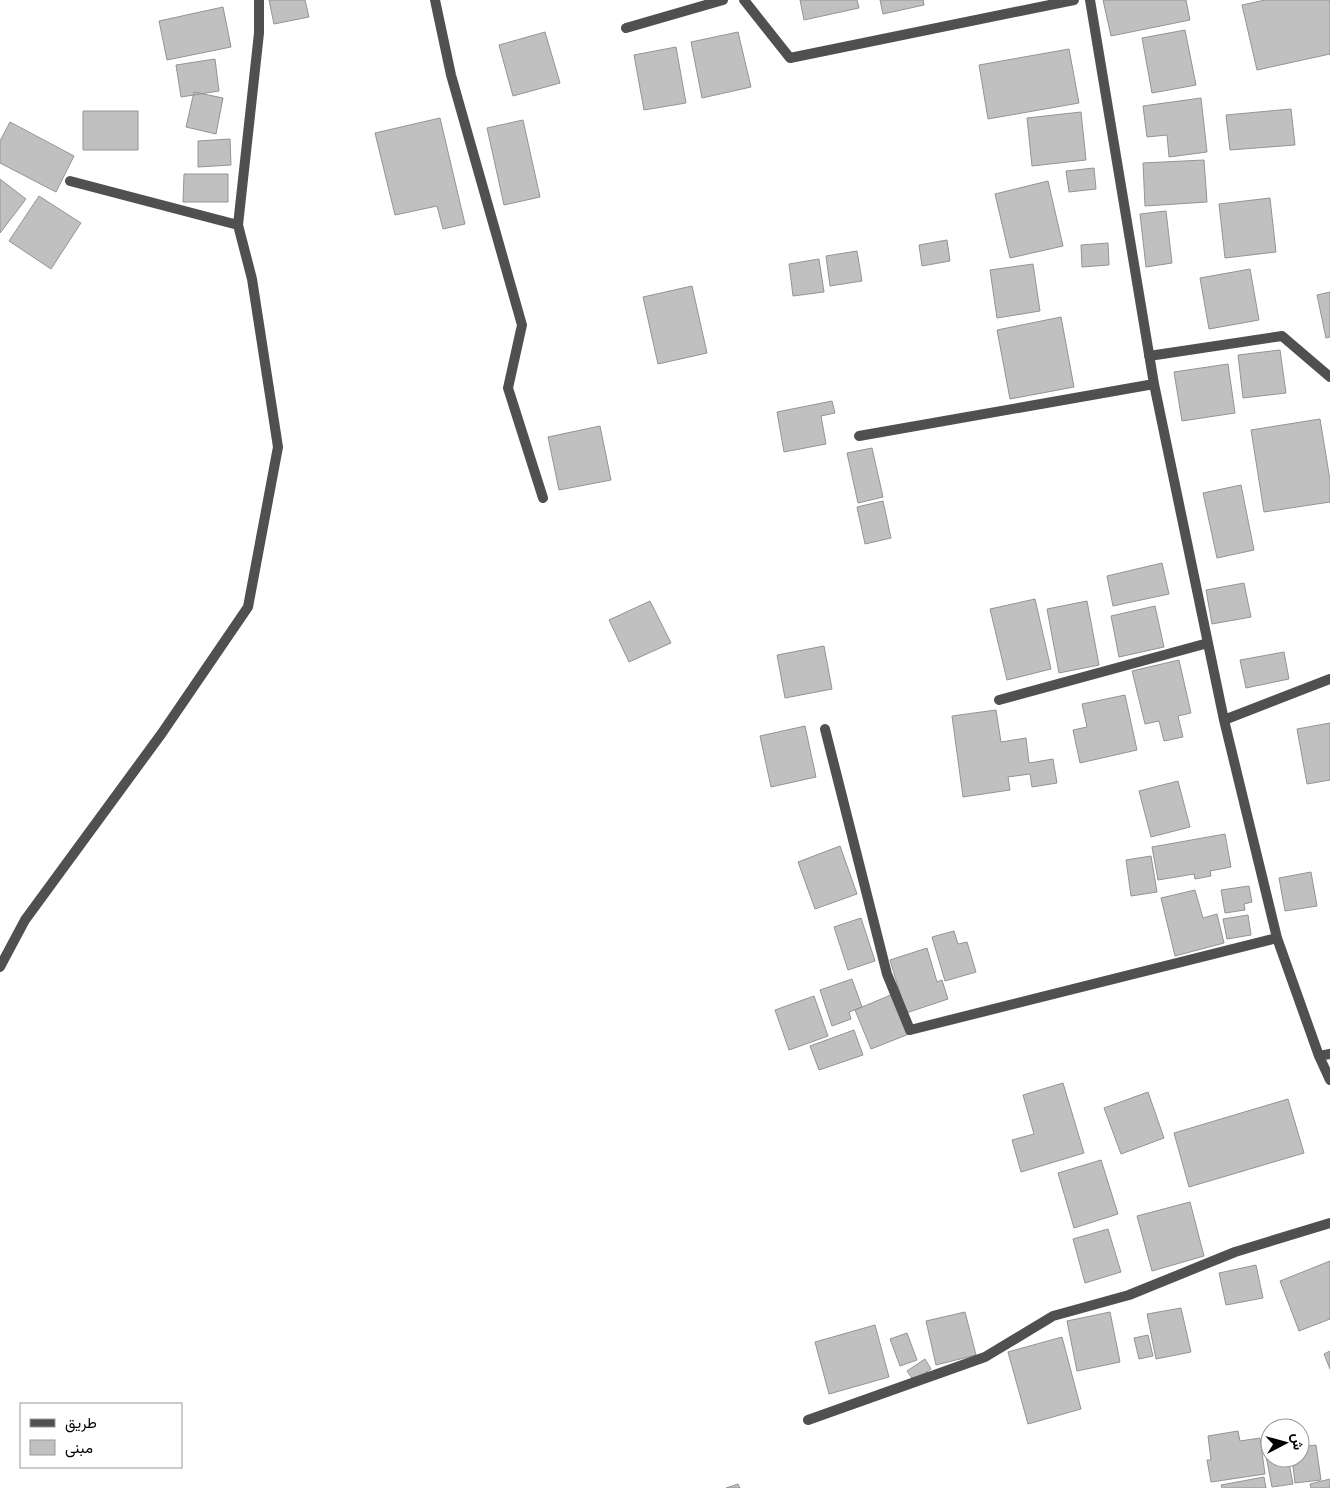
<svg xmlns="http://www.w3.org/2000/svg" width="1330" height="1488" viewBox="0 0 1330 1488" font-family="Signika,Vazirmatn,sans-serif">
<rect width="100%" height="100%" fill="#fff"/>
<!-- building -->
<path fill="#c0c0c0" stroke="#949494" d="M269,0H305L309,17L274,24Z
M800,0H857L859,8L804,20Z
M880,0H923L924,5L883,14Z
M1103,0H1186L1190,20L1111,36Z
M1265,0H1330V54L1257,70L1242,5Z
M223,7L231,47L167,60L159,21Z
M1185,30L1196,85L1152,93L1142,38Z
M545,32L560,83L513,96L499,45Z
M738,32L751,87L702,98L691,42Z
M676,47L686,103L644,110L634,55Z
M1069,49L1079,103L988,119L979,65Z
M215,59L219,91L181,97L176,65Z
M194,92L223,98L216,134L186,127Z
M1201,98L1207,152L1169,157L1167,135L1147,137L1143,106Z
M1291,109L1295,145L1230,150L1226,115Z
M83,111H138V150H83Z
M1081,112L1086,160L1032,166L1027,118Z
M440,118L465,224L443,229L437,206L395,215L375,133Z
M523,120L540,197L504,205L487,128Z
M10,122L74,156L56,192L0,163V141Z
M230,139L231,165L198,167V141Z
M1204,160L1207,202L1145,206L1143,163Z
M1094,168L1096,189L1069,192L1066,171Z
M184,174H228V202H183Z
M0,179L26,199L0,233Z
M1048,181L1063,246L1010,258L995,194Z
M39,196L81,223L51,269L9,241Z
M1270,198L1276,252L1225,258L1219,204Z
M1166,211L1172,263L1146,267L1140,214Z
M947,240L950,261L922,266L919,245Z
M1108,243L1109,265L1082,267L1081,245Z
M857,251L862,281L830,286L826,256Z
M819,259L824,292L793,296L789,264Z
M1033,264L1040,311L997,318L990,270Z
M1250,269L1259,320L1209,329L1200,278Z
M692,286L707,353L658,364L643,297Z
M1330,292V337L1326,338L1317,295Z
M1061,317L1074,387L1010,399L997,330Z
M1280,350L1286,393L1243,398L1238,355Z
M1228,364L1235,413L1182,421L1174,372Z
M832,401L835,413L821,416L826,444L784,452L777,412Z
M1320,419L1330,480V502L1264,512L1251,430Z
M600,426L611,480L559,490L548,437Z
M872,448L883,497L858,503L847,453Z
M1241,485L1254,550L1217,558L1203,493Z
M883,501L891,538L865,544L857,507Z
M1162,563L1169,594L1113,606L1107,576Z
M1244,583L1251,617L1212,624L1206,590Z
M1035,599L1051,669L1007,680L990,609Z
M650,601L671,643L629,662L609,620Z
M1087,601L1099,665L1059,673L1047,609Z
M1155,606L1164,647L1119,657L1111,616Z
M824,646L832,689L785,698L777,655Z
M1284,652L1289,679L1246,688L1240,660Z
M1179,660L1191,713L1178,716L1183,737L1164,741L1159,721L1145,724L1132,671Z
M1125,695L1137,750L1080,763L1073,730L1087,727L1082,704Z
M996,710L1001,742L1026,738L1029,763L1053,759L1057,783L1032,787L1030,774L1008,777L1010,790L963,797L952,716Z
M1330,723V780L1307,784L1297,729Z
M805,726L816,777L771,787L760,736Z
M1178,781L1190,827L1151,837L1139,791Z
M1225,834L1231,867L1210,871L1211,876L1195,879L1194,874L1158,880L1152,847Z
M840,846L857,894L815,909L798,862Z
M1151,856L1157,892L1131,896L1126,860Z
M1311,872L1317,906L1285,911L1279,878Z
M1249,886L1252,902L1244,904L1245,910L1225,913L1221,890Z
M1195,890L1203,918L1217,914L1224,943L1175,956L1161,898Z
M1248,915L1251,935L1227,939L1223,919Z
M861,918L875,961L848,970L834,927Z
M954,931L958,944L967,942L976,972L945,981L932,937Z
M927,948L937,982L942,980L948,999L906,1013L890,960Z
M852,979L862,1007L849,1012L851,1019L832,1026L820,990Z
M893,994L909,1034L871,1049L855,1010Z
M814,996L828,1036L789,1050L775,1010Z
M854,1030L863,1055L819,1070L810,1046Z
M1063,1083L1084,1153L1021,1172L1012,1140L1034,1134L1023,1095Z
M1148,1092L1164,1138L1121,1154L1104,1108Z
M1288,1099L1304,1153L1189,1187L1174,1133Z
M1101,1160L1118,1214L1074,1228L1058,1173Z
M1190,1202L1204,1256L1152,1271L1137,1216Z
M1108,1229L1121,1272L1085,1283L1073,1239Z
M1330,1261V1319L1299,1331L1280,1281Z
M1256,1265L1263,1298L1226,1305L1219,1273Z
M1181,1308L1191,1352L1156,1359L1147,1314Z
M965,1312L976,1355L936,1365L926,1321Z
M1110,1312L1120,1362L1077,1371L1067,1321Z
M875,1325L889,1377L829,1394L815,1342Z
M907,1333L917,1360L900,1366L890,1339Z
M1148,1335L1153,1356L1139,1359L1134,1338Z
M1062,1337L1081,1409L1028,1424L1008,1352Z
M1330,1351V1369L1324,1354Z
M925,1359L931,1369L914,1381L907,1371Z
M1238,1431L1240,1441L1260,1438L1265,1474L1211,1482L1207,1460H1211L1208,1436Z
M1270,1433V1458H1288L1293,1484L1272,1487L1262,1435Z
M1316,1445L1321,1480L1295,1483L1292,1458H1300V1447Z
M1264,1477L1266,1488H1222L1221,1485Z
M1330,1479V1488H1311L1310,1484Z
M738,1484L740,1488H726Z"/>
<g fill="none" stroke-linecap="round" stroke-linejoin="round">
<!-- street -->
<path stroke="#505050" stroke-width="10" d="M435,0L451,75L522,325L508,388L543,498
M744,0L790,58L1074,0
M1090,0L1154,384L1224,720L1277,938L1319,1056L1330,1080
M626,28L723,0
M70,181L238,225
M1149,356L1282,336L1330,377
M859,436L1154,384
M999,700L1208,643
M1224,720L1330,679
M825,729L887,974L910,1030L1277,938
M0,967L25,920L162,733L248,607L278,447L252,279L238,225L259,33V0
M1319,1056L1330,1054
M808,1420L985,1357L1053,1316L1129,1295L1235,1252L1330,1223"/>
</g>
<!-- legend -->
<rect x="20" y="1403" width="162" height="65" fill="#ffffff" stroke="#999999"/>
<rect x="30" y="1419" width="25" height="8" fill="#505050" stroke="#999999"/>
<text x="65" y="1428" font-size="15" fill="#000000">طريق</text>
<rect x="30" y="1440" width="25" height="15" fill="#c0c0c0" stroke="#999999"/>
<text x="65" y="1453" font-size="15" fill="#000000">مبنى</text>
<!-- north arrow -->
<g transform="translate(1285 1443) rotate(84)"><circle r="24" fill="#ffffff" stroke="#999999"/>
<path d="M0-4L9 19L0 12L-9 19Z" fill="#000000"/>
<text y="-8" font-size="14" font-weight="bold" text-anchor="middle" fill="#000000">ش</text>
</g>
</svg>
